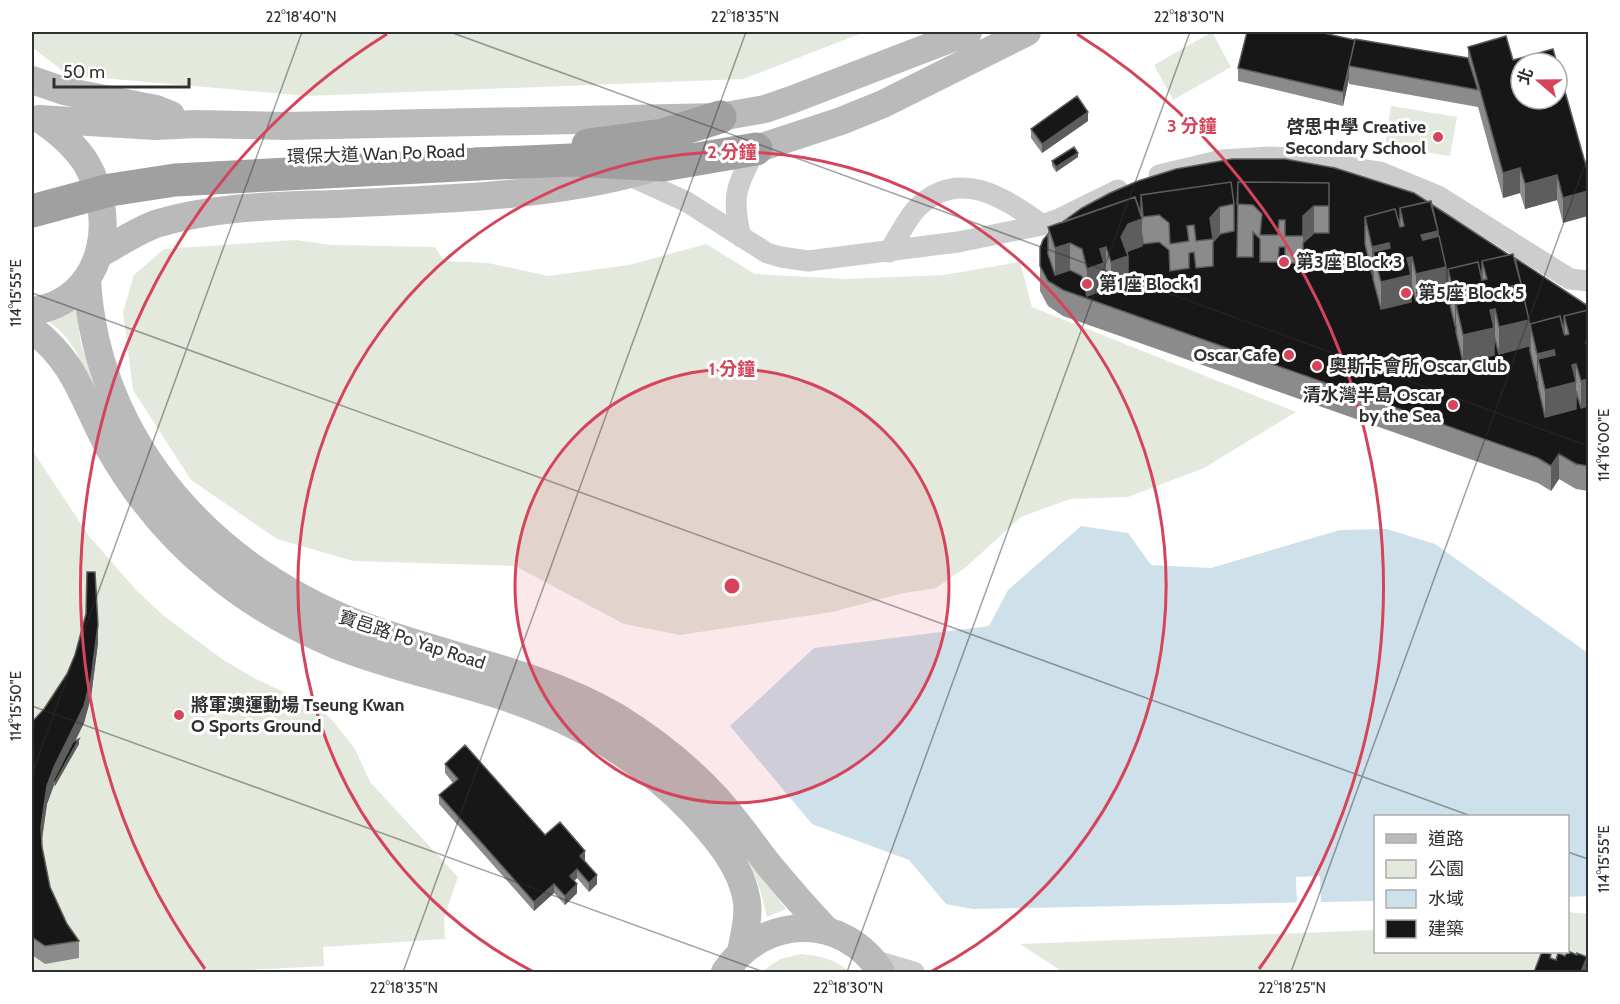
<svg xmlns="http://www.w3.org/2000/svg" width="1620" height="1004" viewBox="0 0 1620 1004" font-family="Cabin,'Noto Sans TC',sans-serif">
<rect width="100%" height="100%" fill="#fff"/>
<!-- green -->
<path fill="#e4e9dd" d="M32,32H865L743,79L307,96L68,75L32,47Z
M1212,32L1231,67L1173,100L1154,65Z
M1391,106L1457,117L1450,156L1385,146Z
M296,240L331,245L435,247L444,261L488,263L548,276L629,265L706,244L755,274L846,279L944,275L1020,262L1032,307L1296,412L1204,468L1128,497L1070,499L1021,517L966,567L936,588L904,593L832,612L680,635L624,624L515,566L353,561L277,539L191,480L133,390L123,312L134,275L164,249Z
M84,299C81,312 78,325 80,338C81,347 85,354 88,361C97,385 106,407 119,429C171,522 249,592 350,628C432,658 520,674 597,716C653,747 703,792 741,844C756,865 770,888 786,909L767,917C764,906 762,894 758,884C744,849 715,821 689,795C651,759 609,727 561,706C468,665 364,651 275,601C222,570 174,525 139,475C134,467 127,460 122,451C113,434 104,416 96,398C82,367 78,342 48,321L77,305Z
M32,450L89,536L137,591L164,616L222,659L254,678L320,709L333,721L355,749L370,782L458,877L444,918L445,939L323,947L324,966L213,972H32Z
M1568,912L1588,914V972H1063L1020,944L1375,930L1376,952H1568Z
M801,954C820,956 835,959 850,972H761L780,959Z"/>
<!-- water -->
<path fill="#cee1ea" d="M1081,526L1128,533L1151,565L1211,568L1340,530L1387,529L1435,544L1588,653V896L1568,897V816H1376L1375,901L973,909L946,904L909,860L812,824L730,726L814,648L989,626L1008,590Z"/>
<!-- pier -->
<path fill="#fff" d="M1320,876L1321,903L1297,904L1296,877Z"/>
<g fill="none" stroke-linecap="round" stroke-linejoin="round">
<!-- minor -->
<path stroke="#cdcdcd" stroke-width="21" d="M628,175L687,202L767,253L781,257L808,261L958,242L1042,225L1061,218L1118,190
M1159,175L1222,160L1269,157L1292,158L1380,172L1438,196L1570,279L1588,281
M741,237C731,197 736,186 756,149
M889,252C898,237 906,220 917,208C958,167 1005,197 1042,225
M873,960L914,972"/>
<!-- secondary -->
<path stroke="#bababa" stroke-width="28" d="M32,80L64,91L156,109L171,115
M39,119L155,126L196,124L285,126L720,117L765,109L791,100L968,32
M756,149L841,121L883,104L1027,32
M99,254C118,244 139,229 159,223C216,206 276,206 335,204C439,199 544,198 646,170
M87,280C97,446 217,574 369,628C451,658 539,672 615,716C652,739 687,766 716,798C735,819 751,842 768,864C787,887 806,909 827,931
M32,311C104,301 119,219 86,163C74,144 58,131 40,119
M32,329C77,364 82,398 108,446C134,492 169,536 211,570C248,602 291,626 336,645C388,666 443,677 496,694C571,718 639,755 693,812C717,838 742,867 747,902C749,919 744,936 741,952
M725,972C763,914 844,913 881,972"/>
<!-- trunk -->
<path stroke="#a0a0a0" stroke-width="33" d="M588,145L663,135L720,117
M477,164L571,160L663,165L756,149"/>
<!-- trunk-bridge -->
<path stroke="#a0a0a0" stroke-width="33" d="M32,211L110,190L175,180L477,164"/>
</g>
<!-- wall -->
<path fill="#8b8b8b" d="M1355,40L1468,58V47L1513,60L1588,173L1563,223L1557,200L1525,209L1520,193L1503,198L1478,107L1349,84V79L1343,106L1238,81V68Z
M1088,121L1042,153L1031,138V129Z
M1078,157L1056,172L1052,166V161Z
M1110,193L1431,204L1588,306V491L1576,489L1559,479L1551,491L1538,483L1063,316L1048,306L1040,291V248L1048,234V227L1061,223Z
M98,643L91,697L84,723L75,741L79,744L55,786L54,785L47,804L42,841V847L50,887L67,924L79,941V958L45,964L32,955V722L44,709L67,674Z
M445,764L545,835L585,860L584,861L597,884L589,892L577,878L574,881L577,893L565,905L554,893L534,911L439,804V795L453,783L445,773Z"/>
<!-- shaded-wall -->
<path fill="#5d5d5d" d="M1355,40L1349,66V79L1343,106V92Z
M1088,112V121L1042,153V144Z
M1078,153V157L1056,172V167Z
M1520,168V193L1503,198V173Z
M1557,175V200L1525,209V184Z
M1588,191V216L1563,223V198Z
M1314,206V258L1303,289V216Z
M1220,207V259L1213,267V239L1210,218Z
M1142,219V271L1128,308L1111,307V262L1106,247V299H1087V269L1082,249L1128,224Z
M1438,231L1446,267V319L1416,326V274L1412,258V309L1381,335V282L1373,252V298L1372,299V247L1395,236L1390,248L1389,243V275L1404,234Z
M1070,243V293L1055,285V248Z
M1521,284L1529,320V372L1499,379V327L1495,310V361L1463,387V335L1456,305V351H1455V299L1478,289L1473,300L1471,295V328L1487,287Z
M1588,337V432L1581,433V381L1576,365V434L1545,442V390L1538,359V406H1537V354L1560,343L1555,355L1554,350V382L1565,362Z
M1559,454V479L1551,491V466Z
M98,625V643L91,697L84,723L55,782L53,781L54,785L47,804L41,844V827L47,786Z
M79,739V744L55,786V782Z
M585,851V860L580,865V856Z
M577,869V878L570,885V876Z
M597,875V884L589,892V883Z
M554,884V893L534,911V902Z
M577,884V893L565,905V896Z
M1587,957V972H1581Z"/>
<!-- building -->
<path fill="#171717" stroke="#5d5d5d" stroke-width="1.5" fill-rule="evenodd" d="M1247,32H1319L1355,40L1343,92L1238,68Z
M1506,36L1513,60L1553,49L1588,173V191L1563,198L1557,175L1525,184L1520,168L1503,173L1468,47ZM1521,63H1557V99H1521Z
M1355,39L1468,58L1478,90L1349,66Z
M1077,96L1088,112L1042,144L1031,129Z
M1074,147L1078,153L1056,167L1052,161Z
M1232,159H1285L1335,168L1414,193L1428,202L1400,208V227L1395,209L1365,217V244L1372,274L1373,273V279L1381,309L1411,302V284L1416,301L1446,294V267L1439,236H1438V231L1431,204L1509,255L1482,261V280L1478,262L1448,269V296L1455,326H1456V332L1463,362L1494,355V336L1499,354L1529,346V320L1522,289H1521V284L1515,258L1588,306V310L1564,316V334L1560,316L1530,324V351L1537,381H1538V386L1545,417L1576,409V391L1581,408L1588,406V466L1576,464L1559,454L1551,466L1538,458L1063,290L1048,281L1040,266V248L1043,240L1048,234V254L1055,275L1070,270L1082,276L1087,296L1104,290V274H1106L1111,289L1128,283V256L1127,253L1128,251L1142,246V235L1143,244L1159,242L1169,250L1170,271L1189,268V253L1194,252L1196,268L1213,266V242L1220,234L1234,231V204L1231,182L1141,195V214L1135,197L1061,223L1082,208L1110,193L1138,181L1176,169ZM1238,182L1329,183V233H1314L1303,243V263H1285V247H1279L1278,262H1260V239L1253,232V257H1237Z
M1231,182L1234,204L1220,207L1210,218L1213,239L1196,241L1194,225L1187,226L1189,241L1170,244L1169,223L1159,215L1143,217L1141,195Z
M1238,182L1329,183V206H1314L1303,216V236H1285V220H1279L1278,235H1260L1262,214L1253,205L1237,204Z
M1135,197L1142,219L1128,224L1121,237L1128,256L1111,262L1106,247L1100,249L1104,263L1087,269L1082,249L1070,243L1055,248L1048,227Z
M1431,201L1438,231L1421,235L1423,240L1439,236L1446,267L1416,274L1412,257L1407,258L1411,275L1381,282L1373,252L1390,248L1389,243L1372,247L1365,217L1395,209L1400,227L1404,226L1400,208Z
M1513,254L1521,284L1504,288L1506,293L1522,289L1529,320L1499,327L1495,309L1490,310L1494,328L1463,335L1456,305L1473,300L1471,295L1455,299L1448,269L1478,262L1482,280L1487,279L1482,261Z
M1588,310V342H1586L1587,347H1588V379L1581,381L1576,364L1572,365L1576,382L1545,390L1538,359L1555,355L1554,350L1537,354L1530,324L1560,316L1565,335L1569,334L1564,316Z
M87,572H95L98,625L91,679L84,706L54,767L47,786L41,827L42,847L50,887L67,924L79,941L45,946L32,937V722L44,709L67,674L75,655L86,614Z
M79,739L55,782L53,781L73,742Z
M465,745L545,835L560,822L585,851L580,856L597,875L589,883L577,869L570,876L577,884L565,896L554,884L534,902L439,795L458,779L445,764Z
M1568,951L1577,955V953L1587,957L1581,972H1534L1541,954L1543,952L1551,954L1550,958L1556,960L1558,953L1565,956Z"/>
<!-- ticks -->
<path fill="none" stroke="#303030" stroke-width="1.5" stroke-opacity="0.45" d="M450,32L1588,446M1585,32L1588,33M32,293L1471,816M32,706L764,972M32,774L302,32M1568,852L1588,859M403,972L746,32M847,972L1190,32M1291,972L1588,156"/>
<!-- distance rings -->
<circle cx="732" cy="586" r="217" fill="#d5445a" fill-opacity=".12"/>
<g fill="none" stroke="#d5445a" stroke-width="3">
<circle cx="732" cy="586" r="217"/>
<path d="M532 971A434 434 0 1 1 932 971"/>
<path d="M205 969A651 651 0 0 1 387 34M1077 34A651 651 0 0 1 1259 969"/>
</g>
<!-- markers -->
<g fill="#d5445a" stroke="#fff" stroke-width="2">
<circle cx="1438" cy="137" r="6"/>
<circle cx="1284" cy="262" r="6"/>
<circle cx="1087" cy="284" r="6"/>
<circle cx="1406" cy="293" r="6"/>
<circle cx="1289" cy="355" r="6"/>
<circle cx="1317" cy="366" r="6"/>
<circle cx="1453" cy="405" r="6"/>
<circle cx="179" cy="715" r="6"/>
</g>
<g text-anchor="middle" stroke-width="6" stroke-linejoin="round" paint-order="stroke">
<!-- poi labels -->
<g font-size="18" font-weight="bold" fill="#303030" stroke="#fff" text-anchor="start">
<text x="1426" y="133" text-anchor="end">啓思中學 Creative<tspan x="1426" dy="21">Secondary School</tspan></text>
<text x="1296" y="268">第3座 Block 3</text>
<text x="1099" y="290">第1座 Block 1</text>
<text x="1418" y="299">第5座 Block 5</text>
<text x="1277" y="361" text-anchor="end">Oscar Cafe</text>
<text x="1329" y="372">奧斯卡會所 Oscar Club</text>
<text x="1441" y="401" text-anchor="end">清水灣半島 Oscar<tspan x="1441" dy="21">by the Sea</tspan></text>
<text x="191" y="711">將軍澳運動場 Tseung Kwan<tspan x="191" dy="21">O Sports Ground</tspan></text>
</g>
<!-- street labels -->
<g font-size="18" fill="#303030" stroke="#fff">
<text transform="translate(376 154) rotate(-2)" y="6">環保大道 Wan Po Road</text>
<text transform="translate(412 640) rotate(18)" y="6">寶邑路 Po Yap Road</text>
</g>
</g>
<circle cx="732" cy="586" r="9" fill="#d5445a" stroke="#fff" stroke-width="3"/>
<g font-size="18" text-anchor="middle" font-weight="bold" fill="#d5445a" stroke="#fff" stroke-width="6" stroke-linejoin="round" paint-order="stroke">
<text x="1192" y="132">3 分鐘</text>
<text x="732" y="158">2 分鐘</text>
<text x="732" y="375">1 分鐘</text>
</g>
<!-- border -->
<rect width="1620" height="1004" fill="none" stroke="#ffffff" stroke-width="66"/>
<!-- legend -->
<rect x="1374" y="815" width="195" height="138" fill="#ffffff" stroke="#acacac" stroke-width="1.5"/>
<rect x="1386" y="834" width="30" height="9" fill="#bababa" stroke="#acacac" stroke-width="1.5"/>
<text x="1428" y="845" font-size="18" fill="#303030">道路</text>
<rect x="1386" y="860" width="30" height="18" fill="#e4e9dd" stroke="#acacac" stroke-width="1.5"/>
<text x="1428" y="875" font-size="18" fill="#303030">公園</text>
<rect x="1386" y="890" width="30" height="18" fill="#cee1ea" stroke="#acacac" stroke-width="1.5"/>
<text x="1428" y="905" font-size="18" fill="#303030">水域</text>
<rect x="1386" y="920" width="30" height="18" fill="#171717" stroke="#acacac" stroke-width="1.5"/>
<text x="1428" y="935" font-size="18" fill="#303030">建築</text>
<!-- north arrow -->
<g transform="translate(1539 81) rotate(290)"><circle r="28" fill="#ffffff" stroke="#acacac" stroke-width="1.5"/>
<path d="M0-4.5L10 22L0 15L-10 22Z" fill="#d5445a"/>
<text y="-9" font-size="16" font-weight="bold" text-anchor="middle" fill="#303030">北</text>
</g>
<!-- scale -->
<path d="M54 78v9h135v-9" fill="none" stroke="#303030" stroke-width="3"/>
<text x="63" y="78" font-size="18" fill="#303030" stroke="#ffffff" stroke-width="4.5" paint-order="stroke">50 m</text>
<rect x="33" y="33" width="1554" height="938" fill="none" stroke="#303030" stroke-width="2"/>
<g font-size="15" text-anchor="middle" fill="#303030">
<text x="301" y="22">22°18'40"N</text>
<text x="745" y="22">22°18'35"N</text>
<text x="1189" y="22">22°18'30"N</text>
<text transform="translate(16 293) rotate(-90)" y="5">114°15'55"E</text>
<text transform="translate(1604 445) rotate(-90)" y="5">114°16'00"E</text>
<text transform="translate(16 706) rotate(-90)" y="5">114°15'50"E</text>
<text transform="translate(1604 859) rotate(-90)" y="5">114°15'55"E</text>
<text x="404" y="993">22°18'35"N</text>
<text x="848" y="993">22°18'30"N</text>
<text x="1292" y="993">22°18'25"N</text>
</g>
</svg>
